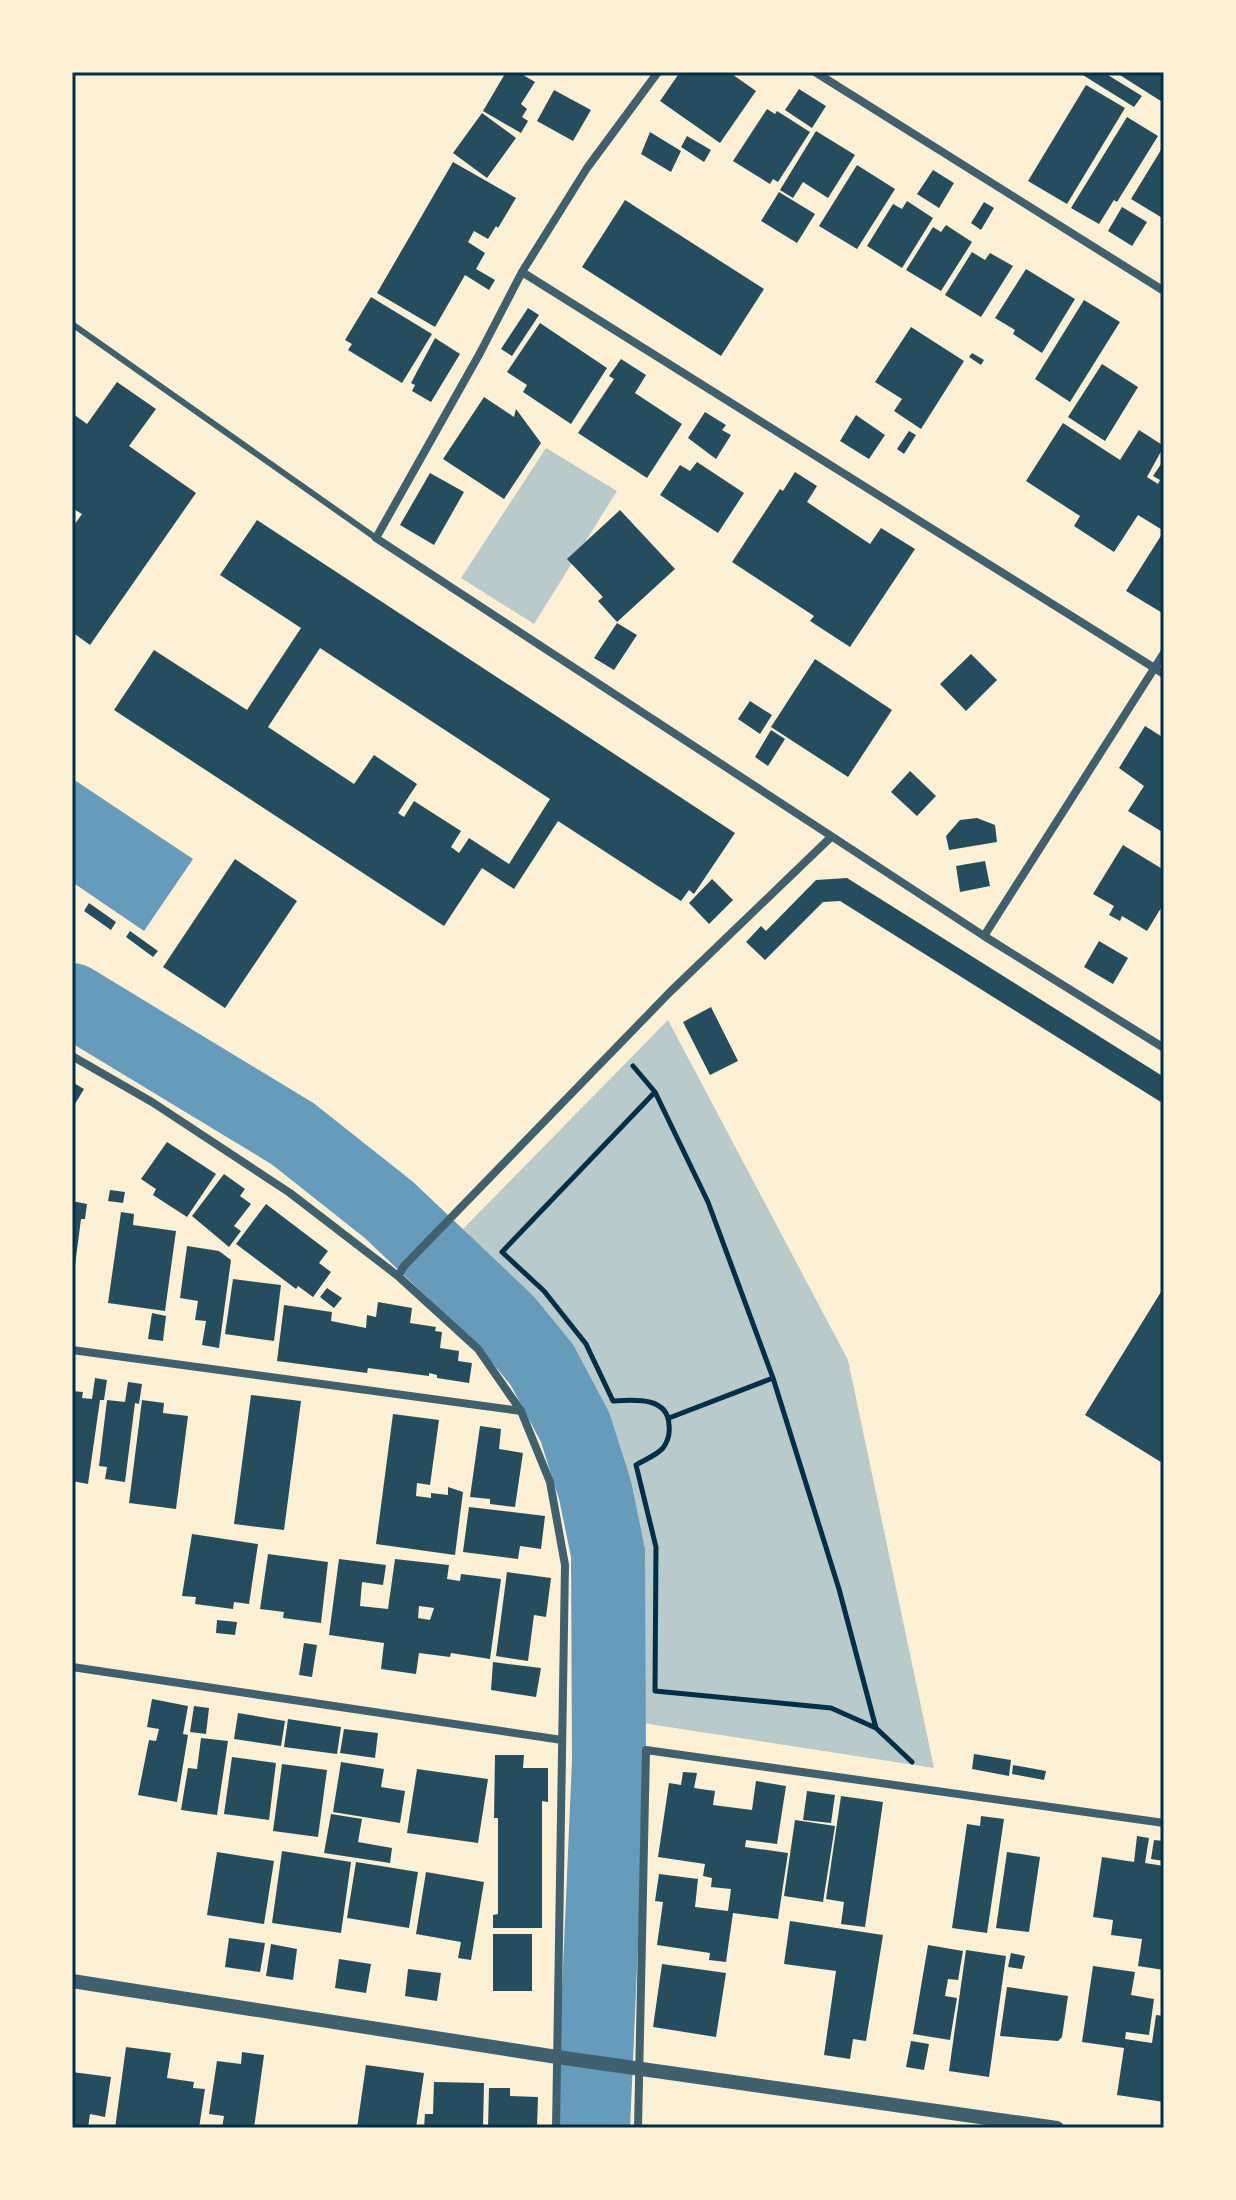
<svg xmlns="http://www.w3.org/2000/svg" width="1236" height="2200" viewBox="0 0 1236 2200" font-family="'Source Sans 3',sans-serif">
<rect width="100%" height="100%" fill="#fdf0d5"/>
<!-- green -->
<path fill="#b9caca" d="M546,448L617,491L534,624L461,578Z
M668,1020L848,1360L934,1768L636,1722L641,1567L631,1504L590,1401L565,1349L517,1291L458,1234Z"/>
<!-- water -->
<path fill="#669bbc" d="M76,781L193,859L144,931L72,882V787Z"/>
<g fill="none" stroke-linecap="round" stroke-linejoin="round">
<!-- river -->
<path stroke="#669bbc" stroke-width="74" d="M72,1000L293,1134L389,1210L506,1321L542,1365L575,1427L595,1490L608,1553L609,1761L593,2128"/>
</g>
<!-- building -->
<path fill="#264d5e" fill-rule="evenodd" d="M506,72H518L535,82L521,104L527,109L522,117L528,121L521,133L483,111Z
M680,72H729L756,91L720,143L660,101Z
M1078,72H1103L1142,96L1134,107Z
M1115,72H1164V103Z
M1086,85L1125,108L1067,204L1028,181Z
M799,89L826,106L812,128L785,110Z
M554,90L591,110L573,141L537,121Z
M767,109L775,114L777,111L810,132L778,182L773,179L770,184L733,161Z
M482,113L516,138L487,178L453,153Z
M1127,117L1158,136L1117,202L1114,200L1099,224L1071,208Z
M816,131L855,155L828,198L803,182L793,198L780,190Z
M650,132L681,151L671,172L641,154Z
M687,136L711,150L704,162L681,147Z
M1164,145V219L1131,199Z
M453,162L516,198L498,228L496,226L488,239L474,231L468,242L485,253L476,269L495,280L489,290L465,275L435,327L377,293Z
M857,165L895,189L857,249L819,226Z
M933,170L954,183L939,208L917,194Z
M779,192L815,214L797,243L761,221Z
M625,200L764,289L721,356L582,267Z
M907,201L933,218L902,268L867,246L893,204L902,209Z
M984,202L994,208L981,230L971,223Z
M1122,207L1147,222L1132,246L1108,231Z
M946,225L972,242L941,291L906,270L933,227L941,232Z
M972,252L985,260L990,253L1013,266L981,317L945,295Z
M1026,269L1075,299L1042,353L1013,334L1015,330L995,318Z
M371,297L432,334L402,383L348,350L352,344L345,340Z
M1084,300L1120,322L1070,402L1035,379Z
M528,308L539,315L512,356L501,349Z
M540,323L607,368L571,424L523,392L527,385L507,372Z
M911,327L964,361L921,429L894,411L902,399L875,382Z
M435,338L460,354L431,402L412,391L415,385L411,383Z
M972,353L984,360L981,365L969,357Z
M621,359L646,375L635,393L682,424L647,478L578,433L614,379L609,376Z
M1102,364L1138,387L1105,441L1068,417Z
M117,382L156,409L129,446L196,493L90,645L72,632V528L82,514L72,508V413L87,424Z
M484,397L514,417L516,409L541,443L504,499L443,459Z
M705,412L726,425L722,430L731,435L716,459L688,438Z
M856,415L885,435L869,459L840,441Z
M1063,423L1120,460L1139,430L1164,446L1147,477L1158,484L1160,480L1153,476L1161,464L1164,466V614L1126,591L1164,531L1138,515L1114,552L1074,526L1080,516L1026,481Z
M909,431L916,435L904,454L897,449Z
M697,462L744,493L718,533L660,495L680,465L690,471Z
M795,472L817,486L807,502L870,544L881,528L915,549L850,647L810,621L814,616L732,562L780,489L783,491Z
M430,473L464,492L434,545L400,525Z
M620,510L675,569L617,622L598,601L603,597L567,559Z
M257,520L735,833L694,894L689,890L681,901L558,821L514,889L482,868L444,926L114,710L154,650L247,710L301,628L220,575ZM320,648L550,799L509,864L469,838L459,853L451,847L461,831L414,801L404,817L398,813L417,784L374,755L354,784L268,727Z
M617,623L637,635L614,670L594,658Z
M971,654L997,680L966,711L940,684Z
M815,659L892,710L848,777L771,727Z
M750,701L772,715L760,734L738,719Z
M1145,726L1164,738V833L1128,811L1144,786L1119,768Z
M771,730L785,739L768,766L755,757Z
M910,771L936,796L917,816L891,792Z
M977,818L995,825L997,842L949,850L946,836L960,820Z
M1123,845L1164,870V903L1147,931L1122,916L1120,921L1109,915L1114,906L1093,894Z
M235,859L297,901L225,1008L163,967Z
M985,861L990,886L960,892L956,866Z
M847,878L1164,1077V1104L840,901L823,902L765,960L746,942L761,926L766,931L816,880Z
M712,879L733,900L709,924L689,903Z
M89,903L116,922L111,930L84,911Z
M130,931L158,951L153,957L126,937Z
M1099,941L1128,958L1113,984L1084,967Z
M711,1007L738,1061L710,1075L683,1022Z
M72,1082L84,1089L72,1109Z
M167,1142L216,1174L187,1217L153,1195L156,1189L141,1179Z
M224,1174L245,1189L240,1196L251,1204L234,1226L241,1231L229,1247L192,1216Z
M110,1190L125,1192L123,1203L108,1201Z
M72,1201L87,1204L85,1219H81L74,1273Z
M266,1204L328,1251L319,1263L331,1272L313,1297L298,1286L296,1289L236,1244Z
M121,1212L134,1214L133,1225L176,1231L165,1311L108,1303Z
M187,1246L219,1251L231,1260L219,1348L202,1345L206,1321L195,1320L198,1301L180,1298Z
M233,1279L281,1285L274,1341L225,1334Z
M1164,1287V1464L1085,1415Z
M327,1288L342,1298L334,1308L320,1297Z
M378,1302L412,1308L410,1323L436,1327L435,1331L442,1332L440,1348L459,1351L458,1361L472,1363L469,1383L437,1378V1375L429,1373V1376L368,1368L367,1373L277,1361L284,1305L332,1312L331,1321L366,1328L367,1315L376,1317Z
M152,1313L166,1316L163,1341L148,1339Z
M95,1378L107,1380L104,1400H100L88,1484L72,1481V1391L83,1392L82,1398L92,1399Z
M128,1382L142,1384L139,1404L135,1403L125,1482L105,1479L107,1467L99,1466L107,1400L125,1402Z
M251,1395L301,1401L284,1530L234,1524Z
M142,1400L164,1403L163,1413L188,1416L176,1509L129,1503Z
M393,1414L439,1420L430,1485L417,1483L416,1496L431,1498V1493L448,1495V1487L463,1492L455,1555L376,1544Z
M480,1426L501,1429L499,1449L523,1453L515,1507L490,1504V1499L470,1497Z
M469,1507L545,1516L541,1549L520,1546L518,1559L463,1552Z
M192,1534L258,1544L249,1604L234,1602L233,1609L195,1604L196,1597L182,1596Z
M268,1554L328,1562L321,1623L283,1618L284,1612L260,1609Z
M339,1559L386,1565L383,1585L362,1582L360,1606L388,1609L395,1559L449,1565L447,1579L460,1581L461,1574L501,1579L490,1659L451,1653L450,1657L419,1653L416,1674L381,1669L384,1643L329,1635ZM419,1606L434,1608L430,1620L418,1618Z
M507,1572L551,1578L546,1617L534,1615L528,1661L496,1656Z
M217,1620L237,1622L235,1635L216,1633Z
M304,1643L317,1645L312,1677L299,1675Z
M493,1662L541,1668L536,1697L491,1690Z
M152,1699L188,1706L183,1734L188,1735L177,1802L138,1795L149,1740L156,1741L159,1729L147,1727Z
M194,1706L209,1708L206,1734L190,1732Z
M238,1713L285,1721L281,1746L234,1739Z
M288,1719L341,1727L337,1754L284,1747Z
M344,1729L378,1733L375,1758L340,1753Z
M201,1738L228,1741L217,1815L181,1810L188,1768L197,1769Z
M974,1754L1011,1760L1009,1776L972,1769Z
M495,1755H524L523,1768H548V1802L542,1801V1928H493V1915L498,1914V1818H494Z
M232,1757L276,1763L269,1820L224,1814Z
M341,1762L384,1769L381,1787L405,1791L400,1823L333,1812Z
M282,1764L327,1770L318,1837L273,1831Z
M1013,1765L1046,1771L1044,1780L1012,1774Z
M417,1769L488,1779L478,1843L407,1833Z
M683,1772L697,1773L694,1788L715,1791L713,1805L752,1810L756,1781L786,1786L777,1844L746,1840L745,1847L788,1853L778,1919L733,1913L726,1962L709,1960L710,1953L657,1945L663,1902L655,1901L659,1874L698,1879L695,1907L728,1911L731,1889L711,1887L712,1878L703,1876L705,1864L658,1857L669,1783L681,1785Z
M807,1791L835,1795L831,1823L803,1820Z
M841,1796L883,1802L865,1927L841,1924L844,1902L826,1899Z
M331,1814L362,1819L358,1842L392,1848L390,1863L324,1853Z
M981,1816L1004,1819L987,1933L952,1928L967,1824L980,1826Z
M795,1820L835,1826L823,1902L784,1896Z
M1137,1836L1149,1838L1145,1863L1164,1866V1970L1138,1966L1142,1939L1111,1935L1113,1920L1093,1917L1102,1857L1134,1862Z
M1154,1840L1164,1841V1861L1151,1859Z
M282,1851L351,1862L341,1933L272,1923Z
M217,1852L274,1861L264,1924L207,1915Z
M1007,1852L1040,1857L1029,1932L996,1928Z
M356,1862L418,1872L409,1928L347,1918Z
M426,1872L484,1882L471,1960L458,1958L461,1942L416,1934Z
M790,1921L883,1935L866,2041L853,2039L850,2059L824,2055L836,1971L784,1964Z
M493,1934H532V1991H493Z
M229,1938L265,1943L260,1972L225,1967Z
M271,1944L297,1949L293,1980L266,1976Z
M928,1945L963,1951L958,1980L948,1979L945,1996L957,1998L950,2040L913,2034Z
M966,1950L1006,1956L989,2077L949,2071Z
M1011,1953L1025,1956L1022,1969L1008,1967Z
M339,1959L371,1964L366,1993L335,1988Z
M662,1964L726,1973L716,2037L653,2027Z
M1093,1966L1135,1972L1131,1995L1154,1999L1149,2035L1126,2032L1125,2039L1152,2043L1156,2015L1164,2016V2102L1117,2095L1124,2048L1082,2042Z
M408,1969L441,1973L437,2001L405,1996Z
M1007,1987L1068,1996L1062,2037L1058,2041L1000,2036Z
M911,2041L929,2044L924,2070L906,2067Z
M126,2047L171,2053L167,2078L194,2082L193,2088L205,2089L199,2128H115Z
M242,2052L264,2055L254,2128H222L224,2116L209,2114L217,2061L241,2064Z
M366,2065L424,2073L416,2128H357Z
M72,2072L111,2077L105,2117L90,2114L88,2128H72Z
M434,2082L484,2083L483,2128H424L425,2114H433Z
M489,2088H510V2096L538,2097L537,2128H488Z"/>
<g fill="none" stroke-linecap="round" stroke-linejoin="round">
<!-- path -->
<path stroke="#003049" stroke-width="5" d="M633,1066L655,1092L708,1202L773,1378L839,1589L876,1728L912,1762
M655,1092L502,1252L544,1291L586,1344L613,1401C633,1400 668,1396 669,1425C670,1433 668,1441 663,1448C657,1455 644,1460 636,1465L656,1547L655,1691L831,1708L876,1728
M669,1418L773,1378"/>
<!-- service -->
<path stroke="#3f606c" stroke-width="6" d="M72,324L376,538"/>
<!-- minor -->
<path stroke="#3f606c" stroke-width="8" d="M658,72L587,168L522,272L480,353L376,538L984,936L1164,1048
M815,72L1164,291
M522,272L1164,674
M984,936L1164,653
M72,1056L152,1102L290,1193L398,1276L478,1349L521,1411L550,1482L565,1565L556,2128
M398,1276L404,1266L670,992L831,837
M72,1350L521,1411
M72,1667L562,1740
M638,2128L646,1750L1164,1823"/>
<!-- tertiary -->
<path stroke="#3f606c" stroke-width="14" d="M72,1981L557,2057L1057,2128"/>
</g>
<!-- border -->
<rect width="1236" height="2200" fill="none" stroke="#fdf0d5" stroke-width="148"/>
<rect x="74" y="74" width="1088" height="2052" fill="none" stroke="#003049" stroke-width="3"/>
</svg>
